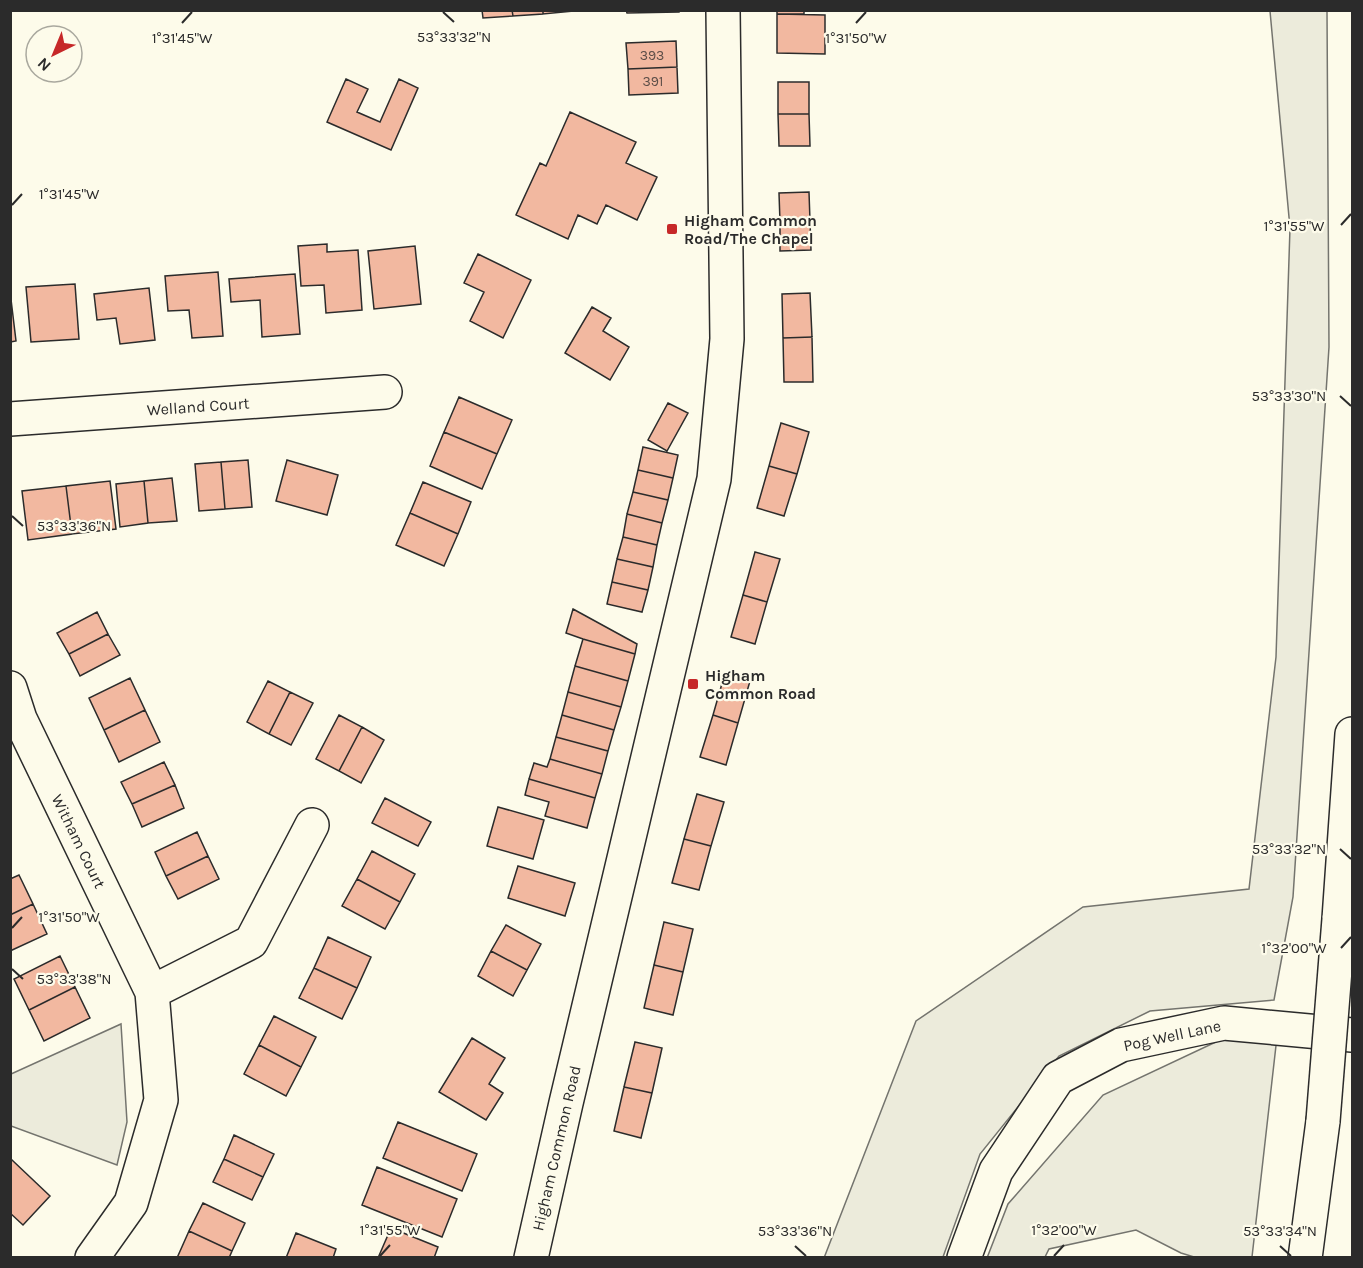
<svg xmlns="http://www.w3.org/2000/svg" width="1363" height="1268" viewBox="0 0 1363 1268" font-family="Karla,sans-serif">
<rect width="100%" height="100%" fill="#fdfbea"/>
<!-- green -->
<path fill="#ecebdb" stroke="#74746e" stroke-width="1.5" d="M1270,11H1327L1329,347L1293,897L1274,1000L1150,1011L1059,1056L980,1154L943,1257L824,1258L916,1021L1083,907L1249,889L1276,657L1290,228Z
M121,1024L127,1122L117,1165L11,1126V1074Z
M1278,1028L1252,1257H1194L1181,1253L1136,1230L1049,1249L1045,1257L987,1258L1008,1204L1103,1095L1220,1040Z"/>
<!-- building -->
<path fill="#f2b8a0" stroke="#2b2b2b" stroke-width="1.5" d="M482,10H512L513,16L483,18Z
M512,10H543V14L513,16Z
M543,10H573V11L543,14Z
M626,10H679V12L627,13Z
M777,10H804V14H777Z
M777,14L825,15V54L777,53Z
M676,41L677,67L628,69L626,43Z
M677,67L678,93L629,95L628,69Z
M346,79L368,89L357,112L380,122L399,79L418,88L391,150L327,122Z
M778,82H809V114H778Z
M570,112L636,142L626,163L657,177L637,220L606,205L597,224L578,215L568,239L516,215L540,163L546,166Z
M778,114H809L810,146H779Z
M809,192L810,221L780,222L779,193Z
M810,221L811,250L780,251V222Z
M327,244V252L358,250L362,310L326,313L324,285L301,286L298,246Z
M415,246L421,304L374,309L368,251Z
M478,254L531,280L503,338L470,321L484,292L464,283Z
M218,272L223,336L192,338L189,310L168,311L165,276Z
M295,274L300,334L262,337L260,300L231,302L229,279Z
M75,284L79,339L31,342L26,287Z
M149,288L155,340L120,344L116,318L97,320L94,294Z
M10,291L16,341L10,342Z
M810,293L812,337L783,338L782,294Z
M592,307L611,318L603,331L629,347L610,380L565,353Z
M812,337L813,382H784L783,338Z
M459,397L512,420L497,454L444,432Z
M668,403L688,413L667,451L648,440Z
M781,423L809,432L797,474L769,466Z
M444,432L497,454L482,489L430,466Z
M643,447L678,455L673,478L638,470Z
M248,460L252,507L225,509L221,462Z
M287,460L338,475L327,515L276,501Z
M221,462L225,509L199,511L195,464Z
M769,466L797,474L784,516L757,508Z
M638,470L673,478L668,500L633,492Z
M172,478L177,521L148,523L144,481Z
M110,481L116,529L72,534L66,486Z
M144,481L148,523L120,527L116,484Z
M423,482L471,502L458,534L410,513Z
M66,486L72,534L28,540L22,491Z
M633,492L668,500L662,523L627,514Z
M410,513L458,534L444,566L396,545Z
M627,514L662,523L657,545L623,537Z
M623,537L657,545L653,567L617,559Z
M755,552L780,559L767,602L743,595Z
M617,559L653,567L648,590L612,582Z
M612,582L648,590L642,612L607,604Z
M743,595L767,602L755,644L731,637Z
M573,609L637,644L635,654L583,639L566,633Z
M97,612L108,634L69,654L57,633Z
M108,634L120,655L80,676L69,654Z
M583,639L635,654L628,681L575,666Z
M575,666L628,681L621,707L568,692Z
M725,673L750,681L738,723L713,715Z
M130,678L145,710L104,730L89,698Z
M268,681L290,692L269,734L247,722Z
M290,692L313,703L291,745L269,734Z
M568,692L621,707L614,730L562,715Z
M145,710L160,742L119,762L104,730Z
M339,715L362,727L339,771L316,759Z
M562,715L614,730L608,751L556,737Z
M713,715L738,723L726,765L700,757Z
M362,727L384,740L361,783L339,771Z
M556,737L608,751L602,774L550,759Z
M550,759L602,774L595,798L529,779L534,763L547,767Z
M164,762L175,785L132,804L121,782Z
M529,779L595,798L587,828L545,816L549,802L525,795Z
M175,785L184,808L142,827L132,804Z
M697,794L724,802L711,846L684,839Z
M385,798L431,822L418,846L372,823Z
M498,807L544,820L533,859L487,846Z
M197,832L208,856L166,876L155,852Z
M684,839L711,846L699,890L672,883Z
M372,851L415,874L400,902L357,879Z
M208,856L219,879L178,899L166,876Z
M518,866L575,883L565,916L508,898Z
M19,875L33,904L10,915V879Z
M357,879L400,902L385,929L342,906Z
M33,904L47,934L10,951V915Z
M664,922L693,929L683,972L654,965Z
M506,925L541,944L527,970L491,951Z
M328,937L371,957L357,988L314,968Z
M491,951L527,970L513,996L478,976Z
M60,956L75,987L29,1010L14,979Z
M654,965L683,972L673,1015L644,1008Z
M314,968L357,988L342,1019L299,998Z
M75,987L90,1018L44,1041L29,1010Z
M274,1016L316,1037L301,1067L259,1045Z
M472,1038L505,1058L489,1084L503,1093L486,1120L439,1092Z
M635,1042L662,1048L652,1093L624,1087Z
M259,1045L301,1067L286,1096L244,1074Z
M624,1087L652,1093L641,1138L614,1131Z
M398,1122L477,1154L462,1191L383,1158Z
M234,1135L274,1154L263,1177L224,1159Z
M224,1159L263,1177L252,1200L213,1182Z
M12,1160L50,1196L23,1225L10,1213V1161Z
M377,1167L457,1199L442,1237L362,1205Z
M203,1203L245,1223L232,1251L189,1231Z
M391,1228L438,1247L434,1258H378Z
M189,1231L232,1251L229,1258H177Z
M296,1233L336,1249L333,1258H286Z"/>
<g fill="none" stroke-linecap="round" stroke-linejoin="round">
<defs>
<path id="minor" d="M10,419L385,392
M10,688L20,719L152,992L161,1100L131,1203L92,1258
M152,992L251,942L312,825
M531,1258L566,1103L714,479L727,339L723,10
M964,1258L996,1171L1058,1078L1121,1045L1224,1023L1352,1035"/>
<path id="highway" d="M1339,919L1352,734
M1305,1258L1323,1121"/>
</defs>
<!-- minor casing -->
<use href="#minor" stroke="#2b2b2b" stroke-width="36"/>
<!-- highway casing -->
<use href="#highway" stroke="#2b2b2b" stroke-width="36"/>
<!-- minor -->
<use href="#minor" stroke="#fdfbea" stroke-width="33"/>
<!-- highway -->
<use href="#highway" stroke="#fdfbea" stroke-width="33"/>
<defs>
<path id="highway-bridge" d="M1323,1121L1339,919"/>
</defs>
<!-- highway-bridge casing -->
<use href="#highway-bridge" stroke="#2b2b2b" stroke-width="36" stroke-linecap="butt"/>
<!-- highway-bridge -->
<use href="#highway-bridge" stroke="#fdfbea" stroke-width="33"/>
</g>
<!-- ticks -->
<path fill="none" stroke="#2b2b2b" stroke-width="2" d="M443,12L454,22M182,23L192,12M856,23L866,12M12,205L22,194M1341,225L1351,214M1340,396L1351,406M12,516L23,526M1340,849L1351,859M12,928L22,917M1341,948L1351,937M12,969L23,979M795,1246L806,1256M1280,1246L1291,1256M380,1256L390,1245M1054,1256L1064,1245"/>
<!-- markers -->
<g fill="#c62828" stroke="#fdfbea" stroke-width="2">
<rect x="666" y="223" width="12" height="12" rx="3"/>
<rect x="687" y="678" width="12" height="12" rx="3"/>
</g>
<g text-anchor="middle" stroke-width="4.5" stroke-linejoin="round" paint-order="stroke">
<!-- number labels -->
<g font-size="14" fill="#5d4e48">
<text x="652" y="60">393</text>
<text x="653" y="86">391</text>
</g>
<!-- poi labels -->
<g font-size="16" font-weight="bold" fill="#2b2b2b" stroke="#fdfbea" text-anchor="start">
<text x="684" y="226">Higham Common<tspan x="684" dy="18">Road/The Chapel</tspan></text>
<text x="705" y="681">Higham<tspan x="705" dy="18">Common Road</tspan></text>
</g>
<!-- street labels -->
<g font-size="16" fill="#2b2b2b" stroke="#fdfbea">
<text transform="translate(198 406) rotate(-4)" y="6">Welland Court</text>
<text transform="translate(79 841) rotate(64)" y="6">Witham Court</text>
<text transform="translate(1172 1035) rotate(-12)" y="6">Pog Well Lane</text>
<text transform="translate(556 1148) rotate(-77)" y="6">Higham Common Road</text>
</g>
</g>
<g font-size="15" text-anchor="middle" fill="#2b2b2b" stroke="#fdfbea" stroke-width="4.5" stroke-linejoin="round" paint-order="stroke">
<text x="454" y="42">53°33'32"N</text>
<text x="182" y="43">1°31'45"W</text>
<text x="856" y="43">1°31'50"W</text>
<text x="69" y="199">1°31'45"W</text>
<text x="1294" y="231">1°31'55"W</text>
<text x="1289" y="401">53°33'30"N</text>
<text x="74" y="531">53°33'36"N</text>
<text x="1289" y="854">53°33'32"N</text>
<text x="69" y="922">1°31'50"W</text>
<text x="1294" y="953">1°32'00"W</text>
<text x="74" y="984">53°33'38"N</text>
<text x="390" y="1235">1°31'55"W</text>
<text x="1064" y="1235">1°32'00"W</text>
<text x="795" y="1236">53°33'36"N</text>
<text x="1280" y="1236">53°33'34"N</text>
</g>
<!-- border -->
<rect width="1363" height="1268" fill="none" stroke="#2b2b2b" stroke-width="24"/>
<!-- north arrow -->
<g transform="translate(54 54) rotate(223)"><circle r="28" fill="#fdfbea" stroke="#a9a89e" stroke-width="1.5"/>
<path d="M0-4.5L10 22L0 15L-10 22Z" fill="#c62828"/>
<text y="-9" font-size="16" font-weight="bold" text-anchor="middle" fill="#2b2b2b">N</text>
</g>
</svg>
